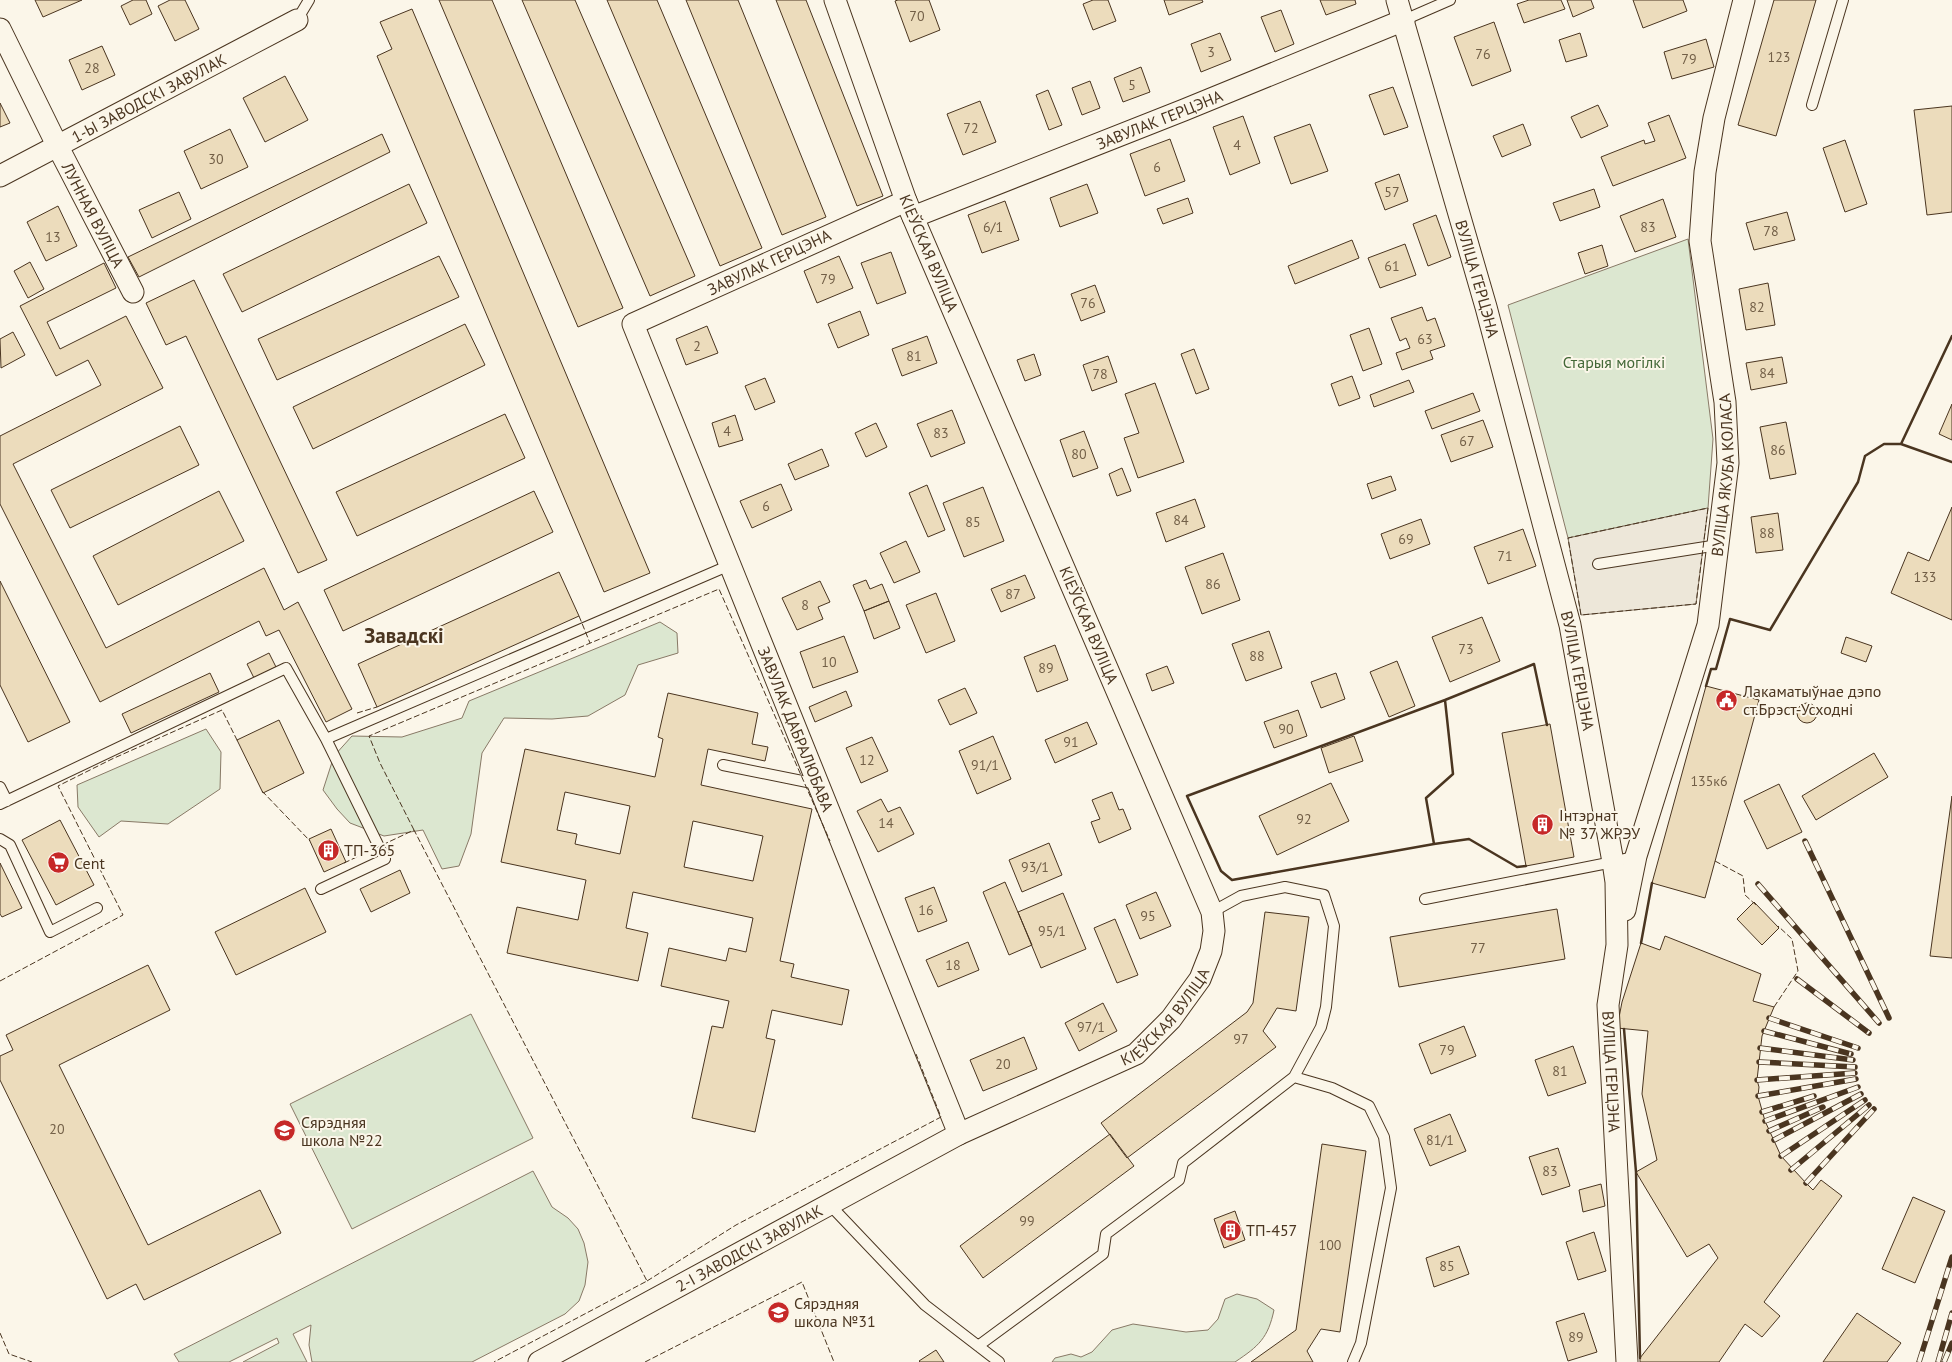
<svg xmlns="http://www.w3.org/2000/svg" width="1952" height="1362" viewBox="0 0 1952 1362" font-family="'PT Sans',sans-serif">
<rect width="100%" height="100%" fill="#fbf6e9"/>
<!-- green -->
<path fill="#dce7d0" stroke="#887966" d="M1688,239L1713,439L1708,508L1568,538L1508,305Z
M660,622L677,633L678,653L638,665L625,695L588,716L552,719L504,718L482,753L471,834L459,866L442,869L423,830L384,836L350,823L337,809L323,790L334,756L352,736L402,737L462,718L469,701Z
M206,729L221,752L220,789L168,824L121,821L99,837L78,807L77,785Z
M471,1014L533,1138L352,1229L290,1104Z
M533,1171L552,1207L568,1218L578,1229L584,1243L588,1262L585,1285L579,1301L565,1314L472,1362H312L309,1345L311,1325L293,1334L307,1362H243L279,1343L277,1338L229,1362H179L174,1354Z
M1237,1294L1257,1299L1274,1310C1268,1338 1259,1346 1235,1362H1052L1055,1358L1071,1354L1081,1357L1092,1352L1112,1330L1133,1324L1186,1332L1208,1330L1218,1319L1225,1299Z"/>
<!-- parking -->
<path fill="#ede7d9" stroke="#887966" d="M1708,508L1696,604L1581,615L1568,538Z"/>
<!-- building -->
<path fill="#ecdcbc" stroke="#4a3520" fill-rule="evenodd" d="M35,0H82L43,17Z
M133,0H146L152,14L130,25L121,6Z
M170,0H185L199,29L175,41L158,6Z
M439,0H492L623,308L578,327Z
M522,0H575L695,276L650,296Z
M607,0H657L762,248L720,266Z
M686,0H738L826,217L782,235Z
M776,0H806L883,196L857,206Z
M898,0H929L940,30L910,42L895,1Z
M1093,0H1108L1116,21L1093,30L1083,4Z
M1164,0H1202L1203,2L1169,15Z
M1320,0H1355L1356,4L1326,15Z
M1529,0H1561L1565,9L1524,23L1517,4Z
M1567,0H1591L1594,8L1573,17Z
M1633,0H1683L1687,11L1643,28Z
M1774,0H1816L1776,136L1738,125Z
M412,9L650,573L604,592L377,56L392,49L380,22Z
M1281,10L1294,44L1275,52L1261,17Z
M1494,22L1511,71L1472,86L1454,37Z
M1220,33L1231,60L1201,72L1191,44Z
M1580,33L1587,56L1566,62L1559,40Z
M1706,39L1714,67L1672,79L1664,52Z
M102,46L115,75L82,90L69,60Z
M1141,67L1150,92L1123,102L1114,78Z
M285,76L308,120L265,142L243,98Z
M1090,81L1100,108L1082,115L1072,88Z
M1393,87L1408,127L1384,135L1369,95Z
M1048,90L1062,125L1049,130L1036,95Z
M980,101L996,142L963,155L947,114Z
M0,103L10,123L0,127Z
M1598,105L1608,126L1581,138L1571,117Z
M1952,106V212L1927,215L1914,110Z
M1669,115L1686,158L1613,186L1601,157L1644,140L1645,144L1655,141L1648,123Z
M1243,116L1260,163L1230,175L1213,127Z
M1310,124L1328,171L1291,184L1274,137Z
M1523,124L1531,145L1502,157L1493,136Z
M230,129L248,167L201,189L184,151Z
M382,134L390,152L139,277L128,257Z
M1170,139L1185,181L1145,196L1130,154Z
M1845,140L1867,204L1845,212L1823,148Z
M1399,174L1408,201L1385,210L1375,183Z
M409,184L427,223L242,312L223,274Z
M1087,184L1098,213L1060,227L1050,198Z
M1594,189L1600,207L1560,221L1553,203Z
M179,192L191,219L152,238L139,210Z
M1188,198L1193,213L1163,224L1157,209Z
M1663,199L1676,237L1635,252L1620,216Z
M1005,201L1019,240L982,253L968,215Z
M58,206L77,246L46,261L27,222Z
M1787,212L1795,240L1754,250L1746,223Z
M1436,215L1451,257L1428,266L1413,224Z
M1352,240L1359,258L1295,284L1288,266Z
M1405,244L1416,275L1380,288L1368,258Z
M1602,245L1608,266L1585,274L1578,253Z
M891,252L906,293L877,304L861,263Z
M439,256L459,297L277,380L258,339Z
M839,256L853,288L817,303L804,271Z
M30,262L44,289L28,298L14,271Z
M104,263L116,288L47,322L60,349L126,316L163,388L13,464L106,648L264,568L284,610L298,602L352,709L326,722L279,630L266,636L259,621L100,702L0,504V436L101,385L88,360L56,376L20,306Z
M194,280L327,560L298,573L186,336L166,345L146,303Z
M1768,283L1775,325L1746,330L1739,289Z
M1095,285L1105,312L1081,321L1071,294Z
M1422,307L1427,321L1435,318L1445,346L1430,351L1433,359L1402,370L1396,353L1410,348L1406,338L1400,341L1391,318Z
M860,311L869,335L838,348L828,324Z
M465,324L485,365L313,449L293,407Z
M707,326L718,353L686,365L676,339Z
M1369,328L1382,364L1363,371L1350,335Z
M13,332L25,355L1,368L0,339Z
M927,336L937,363L902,376L892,349Z
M1194,349L1209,389L1196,394L1181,354Z
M1034,354L1041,375L1025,381L1017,360Z
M1108,356L1117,382L1092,391L1083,365Z
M1782,357L1787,383L1751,390L1746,363Z
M1352,376L1360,398L1339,406L1331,384Z
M765,378L775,402L755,410L745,386Z
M1409,380L1414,392L1374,407L1370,395Z
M1155,383L1184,462L1138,478L1124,438L1139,433L1125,394Z
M1473,393L1480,411L1432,429L1425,411Z
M1952,404V440L1939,434Z
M952,410L965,443L931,457L917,424Z
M505,414L525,458L357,536L336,492Z
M735,415L743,440L719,447L712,423Z
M1483,420L1493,447L1451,462L1441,435Z
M1786,422L1796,474L1770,479L1760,427Z
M876,423L887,447L866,457L855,433Z
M180,426L199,465L70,528L51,490Z
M1084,431L1098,468L1073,477L1060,440Z
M822,449L829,466L795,480L788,464Z
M1122,468L1131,491L1117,496L1109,474Z
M1391,476L1396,490L1372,499L1367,484Z
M781,484L792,510L752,528L740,501Z
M927,485L945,530L928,537L909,493Z
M983,487L1004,541L964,557L943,503Z
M219,491L244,541L118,605L93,556Z
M534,491L553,532L343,631L324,590Z
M1195,499L1205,527L1166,542L1156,513Z
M1952,507V620L1891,593L1908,552L1929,561Z
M1778,513L1783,550L1756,553L1751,517Z
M1421,519L1430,544L1390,559L1381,534Z
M1523,529L1536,566L1488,584L1474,547Z
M906,541L920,572L894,583L880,553Z
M1223,553L1240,600L1202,614L1185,567Z
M559,572L579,616L377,707L358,664Z
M1025,575L1035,598L1001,612L991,589Z
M866,580L870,589L882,584L889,601L864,611L853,585Z
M0,581L70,722L28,742L0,685Z
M820,581L830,602L818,607L823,619L797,630L782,598Z
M936,593L955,641L926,653L906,605Z
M889,601L900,628L874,639L864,611Z
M1482,617L1500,661L1450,682L1432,637Z
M1269,631L1282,668L1246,681L1232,644Z
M844,636L858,672L813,688L800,652Z
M1846,637L1872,646L1866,662L1841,653Z
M1055,645L1068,680L1037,692L1024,657Z
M269,653L276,667L254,678L247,664Z
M1397,661L1415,706L1389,717L1370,672Z
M1167,666L1174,683L1152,691L1146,674Z
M210,673L219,692L131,733L122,714Z
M1336,673L1345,699L1321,708L1311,682Z
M1706,686L1759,700L1705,898L1652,883Z
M965,688L977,713L950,725L938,700Z
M846,691L852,706L815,722L809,707Z
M668,693L758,713L752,744L768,747L765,761L708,749L701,785L812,809L780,961L794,964L791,977L849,990L842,1025L772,1010L766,1038L775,1040L755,1132L692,1118L712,1026L723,1028L729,1001L661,986L669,948L726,961L729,948L746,952L753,918L633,892L626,928L648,933L638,981L507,953L517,907L578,920L586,880L501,862L525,749L655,777L663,739L658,737ZM565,792L630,806L620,854L575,844L577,834L557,830ZM693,821L763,836L753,881L684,867Z
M1797 713a10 10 0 1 1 20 0a10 10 0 1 1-20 0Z
M1298,710L1307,736L1274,748L1264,722Z
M279,720L304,773L263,793L237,740Z
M1087,722L1097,744L1055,763L1045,740Z
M1550,724L1574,857L1526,866L1502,733Z
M993,736L1011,779L977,794L959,751Z
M1354,736L1363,761L1329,773L1321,748Z
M872,737L888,771L861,783L846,748Z
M1874,753L1888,777L1816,820L1802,796Z
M1331,783L1349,821L1277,855L1259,816Z
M1779,784L1802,832L1767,849L1744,801Z
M1112,792L1119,810L1123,809L1131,829L1099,843L1091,822L1100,819L1092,800Z
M1952,796V958L1930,956Z
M881,799L888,812L900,807L914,834L878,852L857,811Z
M60,820L94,885L56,905L22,840Z
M331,829L346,862L324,872L309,839Z
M1049,843L1062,875L1022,892L1009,860Z
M0,863L22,908L2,917L0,914Z
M400,870L410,893L371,912L360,889Z
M1005,882L1032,945L1009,955L983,892Z
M934,887L947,921L918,932L905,898Z
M305,888L326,932L236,975L215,932Z
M1156,892L1171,926L1140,939L1126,905Z
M1063,893L1086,949L1041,968L1018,912Z
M1754,902L1779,928L1762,945L1737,919Z
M1557,909L1565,959L1399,987L1390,937Z
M1265,912L1309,917L1296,1011L1277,1008L1263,1031L1276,1047L1127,1158L1101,1123L1247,1012L1253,1003Z
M1115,919L1138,975L1117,983L1094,928Z
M1665,936L1761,974L1753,1001L1774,1007L1762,1036L1757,1080L1759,1087L1758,1096L1765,1121L1781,1156L1806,1183L1813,1190L1821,1180L1842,1196L1764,1302L1780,1316L1762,1337L1745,1324L1719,1362H1640V1358L1718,1258L1709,1244L1687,1257L1636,1172L1657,1160L1642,1094L1648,1031L1617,1028L1622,1002L1641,943L1660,950Z
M968,942L979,970L938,987L926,960Z
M148,965L170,1010L59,1065L148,1245L260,1190L281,1233L144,1300L136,1284L107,1299L0,1080V1056L13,1050L6,1035Z
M1103,1003L1117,1031L1079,1051L1065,1023Z
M1464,1026L1476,1056L1431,1074L1419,1044Z
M1024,1037L1037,1069L983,1091L970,1060Z
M1573,1046L1586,1083L1548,1096L1535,1060Z
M1450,1114L1466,1151L1430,1166L1414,1129Z
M1110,1134L1134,1166L983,1278L960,1246Z
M1322,1144L1366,1151L1340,1332L1321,1329L1307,1351L1313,1362H1251L1296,1330Z
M1558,1148L1570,1186L1542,1195L1529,1157Z
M1601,1184L1605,1206L1583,1212L1579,1190Z
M1913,1197L1945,1211L1915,1283L1882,1269Z
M1235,1211L1245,1240L1224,1248L1214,1219Z
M1594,1232L1606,1271L1578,1280L1566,1242Z
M1459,1246L1469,1274L1434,1287L1426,1258Z
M1584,1313L1597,1352L1568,1361L1556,1322Z
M1857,1313L1901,1343L1887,1362H1823Z
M936,1350L944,1362H920L919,1361Z"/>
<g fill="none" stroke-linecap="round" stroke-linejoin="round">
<defs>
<path id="lane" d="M297,20L309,0
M1404,20L1450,0
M1812,105L1843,0
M1598,564L1718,545
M326,739L730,565
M723,765L817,784
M0,787L7,801
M0,804L286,668L326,739L385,859L321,889
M0,839L10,845L50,932L97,908
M1425,899L1613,862L1636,856
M1212,912L1241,896L1285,887L1324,895L1334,926L1326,1007L1321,1027L1294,1077
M829,1204L925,1305L999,1362
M978,1346L1103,1254L1106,1234L1179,1180L1183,1163L1294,1077L1332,1088L1369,1106L1384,1137L1391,1188L1361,1343L1353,1362"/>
<g id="street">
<path id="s1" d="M1397,0L1486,307L1570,625L1613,862L1616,882L1617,945L1608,1005L1627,1362"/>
<path id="s2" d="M0,29L58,147L133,292"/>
<path id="s3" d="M0,176L297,20"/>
<path id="s4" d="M906,201L633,324L959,1134"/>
<path id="s5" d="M913,217L1184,110L1404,20"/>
<path id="s6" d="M1625,910L1636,856L1708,625L1728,463L1725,402L1700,241L1705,172L1714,118L1744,0"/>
<path id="s7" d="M539,1362L959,1134L1136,1054L1171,1019L1200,979L1211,951L1214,931L1212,912L906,201L835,0"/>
</g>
</defs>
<!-- lane casing -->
<use href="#lane" stroke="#4a3520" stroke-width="12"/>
<!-- street casing -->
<use href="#street" stroke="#4a3520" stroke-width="23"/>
<!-- lane -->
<use href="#lane" stroke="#fbf6e9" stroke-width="10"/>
<!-- street -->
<use href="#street" stroke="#fbf6e9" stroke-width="21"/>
<defs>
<path id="rail" d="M1805,841L1889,1018
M1758,884L1879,1023
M1797,979L1869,1033
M1769,1018L1858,1048
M1764,1031L1851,1054
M1760,1048L1853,1060
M1759,1062L1855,1067
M1757,1080L1855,1073
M1758,1096L1856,1079
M1762,1112L1814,1096
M1765,1121L1858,1087
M1769,1131L1823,1107
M1774,1140L1861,1094
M1781,1156L1865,1100
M1791,1170L1869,1105
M1806,1183L1874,1109
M1919,1362L1952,1257
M1938,1362L1952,1313
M1944,1362L1952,1343"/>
</defs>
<!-- rail casing -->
<use href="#rail" stroke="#4a3520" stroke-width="5.5"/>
<!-- rail -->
<use href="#rail" stroke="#fbf6e9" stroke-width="4" stroke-dasharray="11" stroke-linecap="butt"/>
<!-- fence -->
<path stroke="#4a3520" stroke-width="1" stroke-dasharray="6 2.5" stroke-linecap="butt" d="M1708,508L1696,604L1581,615L1568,538Z
M579,616L590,643
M357,713L377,707
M262,791L310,841
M414,830L380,763L369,736L719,589L830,841
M1715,861L1743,876L1745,895L1756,905
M344,863L414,830L647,1281L494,1362
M0,981L123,915L58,786L112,759L222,710L238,742
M1774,1007L1798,971L1792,939L1778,926
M647,1281L736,1225L941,1117L916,1054
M0,1333L9,1354L32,1362
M645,1362L802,1282L834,1362"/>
<!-- wall -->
<path stroke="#4a3520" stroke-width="2.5" d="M1952,336L1901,444L1952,462
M1706,686L1711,669H1716L1730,619L1770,630L1858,482L1865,456L1884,444H1901
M1445,700L1187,796L1221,871L1232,880L1434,844L1426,798L1453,774L1445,700L1534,664L1547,725
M1434,844L1469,839L1517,867L1526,866
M1641,943L1652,883
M1624,1029L1636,1172L1640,1358"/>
</g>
<!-- icons -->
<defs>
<symbol id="civic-disc" viewBox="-11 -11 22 22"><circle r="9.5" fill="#c62828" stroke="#fbf6e9"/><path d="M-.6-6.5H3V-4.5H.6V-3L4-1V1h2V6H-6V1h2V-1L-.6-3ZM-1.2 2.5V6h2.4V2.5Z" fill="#fff"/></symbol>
<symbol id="building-disc" viewBox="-11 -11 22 22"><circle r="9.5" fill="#c62828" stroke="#fbf6e9"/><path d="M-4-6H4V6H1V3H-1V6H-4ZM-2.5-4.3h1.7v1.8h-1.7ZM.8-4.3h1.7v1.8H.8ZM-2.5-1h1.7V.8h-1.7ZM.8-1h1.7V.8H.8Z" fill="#fff"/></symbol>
<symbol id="supermarket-disc" viewBox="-11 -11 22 22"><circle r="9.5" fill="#c62828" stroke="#fbf6e9"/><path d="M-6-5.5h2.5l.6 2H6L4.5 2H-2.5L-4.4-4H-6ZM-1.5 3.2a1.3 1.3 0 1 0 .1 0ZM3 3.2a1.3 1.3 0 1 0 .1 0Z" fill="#fff"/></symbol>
<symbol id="school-disc" viewBox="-11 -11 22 22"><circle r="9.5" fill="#c62828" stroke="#fbf6e9"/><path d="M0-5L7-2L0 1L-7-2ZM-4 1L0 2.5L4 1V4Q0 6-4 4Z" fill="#fff"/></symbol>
</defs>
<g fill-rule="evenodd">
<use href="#civic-disc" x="1714" y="688" width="25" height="25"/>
<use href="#building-disc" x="1530" y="812" width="25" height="25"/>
<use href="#building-disc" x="316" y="838" width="25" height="25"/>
<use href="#supermarket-disc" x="46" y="850" width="25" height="25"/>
<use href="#school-disc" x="272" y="1118" width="25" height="25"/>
<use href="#building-disc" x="1218" y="1218" width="25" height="25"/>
<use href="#school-disc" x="766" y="1300" width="25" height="25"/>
</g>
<g text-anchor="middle" stroke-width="4" stroke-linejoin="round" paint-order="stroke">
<!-- number labels -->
<g font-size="14" fill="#725f47">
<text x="917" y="21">70</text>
<text x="1211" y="57">3</text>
<text x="1483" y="59">76</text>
<text x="1779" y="62">123</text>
<text x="1689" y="64">79</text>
<text x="92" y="73">28</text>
<text x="1132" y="90">5</text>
<text x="971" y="133">72</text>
<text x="1237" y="150">4</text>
<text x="216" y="164">30</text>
<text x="1157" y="172">6</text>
<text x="1392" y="197">57</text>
<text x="993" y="232">6/1</text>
<text x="1648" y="232">83</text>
<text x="1771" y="236">78</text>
<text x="53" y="242">13</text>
<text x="1392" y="271">61</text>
<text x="828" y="284">79</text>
<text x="1088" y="308">76</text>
<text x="1757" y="312">82</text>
<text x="1425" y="344">63</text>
<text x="697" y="351">2</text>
<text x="914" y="361">81</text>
<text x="1767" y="378">84</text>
<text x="1100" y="379">78</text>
<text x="727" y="436">4</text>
<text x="941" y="438">83</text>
<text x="1467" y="446">67</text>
<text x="1778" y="455">86</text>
<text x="1079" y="459">80</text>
<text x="766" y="511">6</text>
<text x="1181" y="525">84</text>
<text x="973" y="527">85</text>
<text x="1767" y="538">88</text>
<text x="1406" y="544">69</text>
<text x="1505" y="561">71</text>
<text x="1925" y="582">133</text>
<text x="1213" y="589">86</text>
<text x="1013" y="599">87</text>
<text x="805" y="610">8</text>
<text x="1466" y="654">73</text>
<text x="1257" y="661">88</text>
<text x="829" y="667">10</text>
<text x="1046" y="673">89</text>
<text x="1286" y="734">90</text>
<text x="1071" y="747">91</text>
<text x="867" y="765">12</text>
<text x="985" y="770">91/1</text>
<text x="1709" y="786">135к6</text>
<text x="1304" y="824">92</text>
<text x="886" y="828">14</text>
<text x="1035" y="872">93/1</text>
<text x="926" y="915">16</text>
<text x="1148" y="921">95</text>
<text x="1052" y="936">95/1</text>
<text x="1478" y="953">77</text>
<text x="953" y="970">18</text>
<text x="1091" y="1032">97/1</text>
<text x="1241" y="1044">97</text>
<text x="1447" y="1055">79</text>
<text x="1003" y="1069">20</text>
<text x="1560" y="1076">81</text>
<text x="57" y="1134">20</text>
<text x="1440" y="1145">81/1</text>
<text x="1550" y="1176">83</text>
<text x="1027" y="1226">99</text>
<text x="1330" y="1250">100</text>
<text x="1447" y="1271">85</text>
<text x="1576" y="1342">89</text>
</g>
<!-- street labels -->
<g font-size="16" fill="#4a3520" stroke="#fbf6e9">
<text dy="6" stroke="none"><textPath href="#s3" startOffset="168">1-Ы ЗАВОДСКІ ЗАВУЛАК</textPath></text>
<text dy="6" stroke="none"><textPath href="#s5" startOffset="265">ЗАВУЛАК ГЕРЦЭНА</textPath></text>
<text dy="6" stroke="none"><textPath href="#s2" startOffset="208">ЛУННАЯ ВУЛІЦА</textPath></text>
<text transform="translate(929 253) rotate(67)" y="6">КІЕЎСКАЯ ВУЛІЦА</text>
<text transform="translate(769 262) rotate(-25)" y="6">ЗАВУЛАК ГЕРЦЭНА</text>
<text dy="6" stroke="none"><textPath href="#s1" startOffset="290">ВУЛІЦА ГЕРЦЭНА</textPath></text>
<text dy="6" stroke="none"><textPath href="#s6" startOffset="448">ВУЛІЦА ЯКУБА КОЛАСА</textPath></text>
<text transform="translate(1089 625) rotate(67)" y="6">КІЕЎСКАЯ ВУЛІЦА</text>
<text dy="6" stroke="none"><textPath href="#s1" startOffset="695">ВУЛІЦА ГЕРЦЭНА</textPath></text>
<text dy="6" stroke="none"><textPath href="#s4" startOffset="736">ЗАВУЛАК ДАБРАЛЮБАВА</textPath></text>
<text dy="6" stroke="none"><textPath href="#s7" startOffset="719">КІЕЎСКАЯ ВУЛІЦА</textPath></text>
<text dy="6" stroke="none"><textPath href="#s1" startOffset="1100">ВУЛІЦА ГЕРЦЭНА</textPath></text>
<text dy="6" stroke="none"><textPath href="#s7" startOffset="239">2-І ЗАВОДСКІ ЗАВУЛАК</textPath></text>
</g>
<!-- park labels -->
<g font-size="16" fill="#436837" stroke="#fbf6e9">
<text x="1614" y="368">Старыя могілкі</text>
</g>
<!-- poi labels -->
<g font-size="16" fill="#4a3520" stroke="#fbf6e9" text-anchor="start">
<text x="1743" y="697">Лакаматыўнае дэпо<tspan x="1743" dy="18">ст.Брэст-Усходні</tspan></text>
<text x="1559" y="821">Інтэрнат<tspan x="1559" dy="18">№ 37 ЖРЭУ</tspan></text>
<text x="344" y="856">ТП-365</text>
<text x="74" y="869">Cent</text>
<text x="301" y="1128">Сярэдняя<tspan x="301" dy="18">школа №22</tspan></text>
<text x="1246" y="1236">ТП-457</text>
<text x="794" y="1309">Сярэдняя<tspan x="794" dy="18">школа №31</tspan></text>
</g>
<!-- district labels -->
<g font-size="21" font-weight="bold" fill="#4a3520" stroke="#fbf6e9">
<text x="404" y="643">Завадскі</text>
</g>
</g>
</svg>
